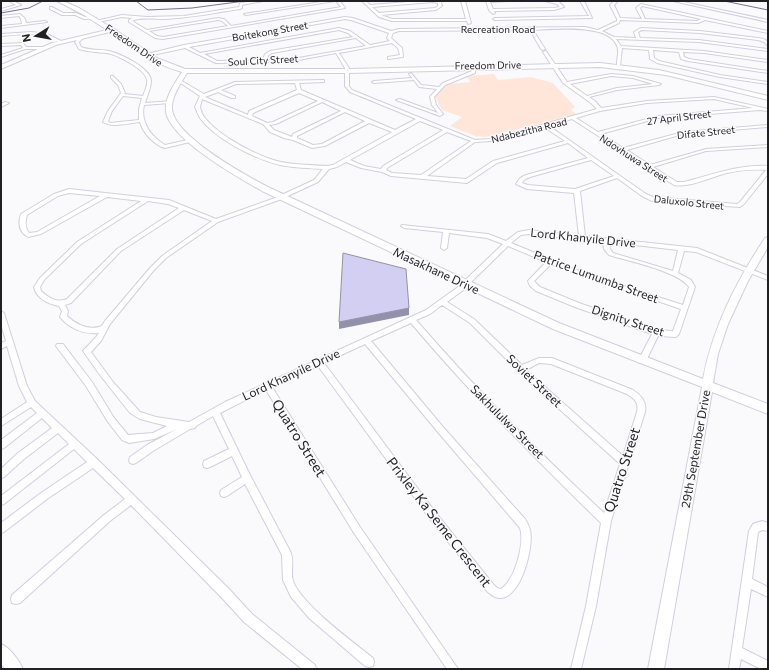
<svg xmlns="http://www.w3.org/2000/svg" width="769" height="670" viewBox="0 0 769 670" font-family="Commissioner,sans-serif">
<rect width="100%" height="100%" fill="#fafafd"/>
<!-- green -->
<path fill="#ffe6d8" d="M494,74L498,80L531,77L553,83L575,107L571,110L576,114L486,137L475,136L450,126L462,117L442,110L435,96L448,84L470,82L467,76Z"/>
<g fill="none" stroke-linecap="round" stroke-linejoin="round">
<!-- stream -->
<path stroke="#77748d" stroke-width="1" d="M136,1L148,10L192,8L245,1
M724,1L768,10
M1,13L29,8L43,1"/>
<defs>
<path id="street" d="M9,1H13L21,5L1,11V9L16,5Z
M255,1H263L242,5V8L240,9C214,13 189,18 163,19C154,19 139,17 132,21L147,30L218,18L224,19L231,26L341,7L336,1H340L345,8L163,39L155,38L129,22V20L132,18L122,17L98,22L96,21L122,15L147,17L184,16L239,7L240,3ZM218,20L222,21L228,26L163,37L157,36L149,31Z
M327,1H335L246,15L244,14Z
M362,1H366L370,5L421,1H439L441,2L442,6L436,10L381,15L392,19H466L461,1H465L471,23L468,24L467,21H392L379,17ZM433,2L438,3V6L435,8L379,13L372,7Z
M486,1H509L490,2L493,9L554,8L560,7L557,4L545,1L559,2L564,7L554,10L494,11L495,13L493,14L489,10Z
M580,1H584L592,18L495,20L493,19L495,18L589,16Z
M614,1H618L614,5L620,18L642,19L636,8L641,4L768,31V33L705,20L698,23L620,20L619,23L602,31L614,37L636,38L634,32L641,28L700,31L758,38C764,39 768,39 768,46L764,42L758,40L700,33L642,30L638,32L640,38L699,40L768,49V51L699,42L616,39L621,46L704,51L768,60V62L704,53L683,52L684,57L689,59L768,71V73L688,61L681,59L679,52L653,50L654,58L659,61L720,75L768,82V84L720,77L657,63L650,59L649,50L622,48L620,66L617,67C616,61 620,52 617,46C609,23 553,29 533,30L545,49L543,50L541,49L530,30L399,31L393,33L391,38L402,48L403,57L388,59V57L400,55L398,48L392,43L339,53L349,68V86L352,90L475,140L491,139L597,109L591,103L563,83L543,52L545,51H546L567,82L611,74L633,76L661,84L659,85L617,90L589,97L595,101L601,108L647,101L714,97L768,109V111L760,110L658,118L601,134L623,148L683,132L768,125V127L683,134L627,150L650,165L706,149L768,145V147L706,151L653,167L677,182H684C712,175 738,164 768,166V174L744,204L740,207L652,201L642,196L617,178L580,191L585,236L697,248L768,276V280L696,252L684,251L678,273L691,280L695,287L679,334L676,337L658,336L645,363H639L638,361L652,334L575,307L536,291L530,286L528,281L546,262L508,246L462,291L447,302L474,319L522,365L539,358H552L633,390C641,395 647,402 645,412L611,521L596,606L581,669H571L586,606L601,523C535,459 470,393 411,323L371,341L443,427L525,519C527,522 529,526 530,530C535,551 514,623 485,589L430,519L318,366L272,387L360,527L458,669H447L354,533L266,390L220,413L250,475L290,551C295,561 290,571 293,581C301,604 353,642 373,658L374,662L373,666L369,667L365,666L309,618L291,597L283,580L282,555L245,484L227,496L224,497L221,496L220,493L221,490L242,477L232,456L210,467L207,468L204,467L203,464L204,461L229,449L213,416L196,426L195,428L190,429L153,451L136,463L133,464L130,463L129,460L130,457L147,445L177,429L154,439L129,443L122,440L108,422L86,386L56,346L57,344H63L92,382L114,418L128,435L153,433L167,426L140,419L130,413L100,375L83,351L96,337L99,333C84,335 69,328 60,317L62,311L59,306C48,304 36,298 34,287L40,278L77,242L141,201L107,197L41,234L28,237C19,232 18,223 21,214L54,194L69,189L169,200L216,219L275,198L314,180L323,169C309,168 294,168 280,165C255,159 215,139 200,118C198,115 197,111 195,107L200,96L179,82V80H180L204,94L235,82L323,80H324V82L299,83L301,90L395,130L416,119L350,92L345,86V68L336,53L293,61L267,62L265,63L263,62L216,63L185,48L148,56L146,55L147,54L184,45L345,17L353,18L391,31L399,29L585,27L598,30L617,21V19L610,5ZM642,6L701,19L697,21L645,19L640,8ZM345,19L351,20L389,33L387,38L390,41L370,45L350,31L339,28L200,53L189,47ZM339,30L348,33L353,37L270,51L265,54L263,60L217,61L204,54ZM356,38L366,46L293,59L267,60L268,56L272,53ZM611,76L633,78L653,84L617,88L587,96L570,84ZM295,83L297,90L249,111L248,115L205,97L218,92L231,98H235V96L221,90L236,84ZM299,93L318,101L273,122L267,123L252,116L253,113ZM202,99L263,124L270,132L284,138L293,140L312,148L325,146L369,123L392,132L333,165L327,166C312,165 296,165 281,162C258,157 219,136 205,118C202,115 201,111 200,107ZM714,99L753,108L658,116L598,132L576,118L600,111L647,103ZM322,102L341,111L293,134L292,137L274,130L269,125L276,124ZM345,112L365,121L322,144L313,145L297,138V136ZM572,119L674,185C691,188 710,177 727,173C740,170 754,169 768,170H766L740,202L737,204L653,197L646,194L549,126ZM420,121L443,130L383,166L381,169L364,166L350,160ZM544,127L565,141L493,161L466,179L427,176L475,142L491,141ZM447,132L471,141L421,175L392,173L386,170L387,168ZM568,143L588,158L526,175L520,178L516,184L527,189L574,193L579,236L529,230L518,232L506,241L488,234L402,225L401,226L404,228L443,232L441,248L444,250L447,248L449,233L487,238L503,244L458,287L426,310L225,402L189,422L156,417L140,412L113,382L91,352L101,341L110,324L154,270L166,258L218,222L279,200L318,182L329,169L337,167L346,162L361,168L382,172L391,176L467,183L497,163ZM591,160L614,176L575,189L528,185L522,183L524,180L530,177ZM69,193L100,196L37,232L29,233C25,228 25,221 27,215L58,196ZM148,201L168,204L179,208L117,249L67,299C56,303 49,298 41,291L40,287L44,280L81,244ZM184,210L212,221L162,256L150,268L105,321L102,326C89,331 77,325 67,316L68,311L65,305L71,303L121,251ZM529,234L603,242L604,249L609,255C628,261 678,271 689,287L683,305L584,273L511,243L521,235ZM609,242L678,250L673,271L613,253L610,249ZM551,264L580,275L681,309L673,331L656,330L579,303L540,287L534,281ZM442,305L470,323L525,378L620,464L604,513C538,452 475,388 416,320L430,314ZM365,344L437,431L520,528C525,543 515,580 501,589L497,588L493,584L436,513L324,363ZM539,363L551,364L627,394C635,399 639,403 637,412L623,456L526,370Z
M673,1H679L768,20V22Z
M50,7H52L63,13H76L85,17L96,18L84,19L75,15H62L50,9Z
M20,14L25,19L26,23L45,21L47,22L1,28V26L22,24L21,19L19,16L1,18V16Z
M32,32L47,34L63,42C58,44 46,36 39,35C27,33 14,35 1,36V34Z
M81,36L84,37L79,42L81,47C91,51 100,49 109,51C121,54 151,68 151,81C151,88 147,96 145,103L172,101V103H170L144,105C140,122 151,137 165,145L192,139L194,140V141L165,148C154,145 143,133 140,122C130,123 111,128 103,122L108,111L121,93L118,85L111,78V76H113L121,84L125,93L124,94L143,96C145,91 148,85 147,80C146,69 117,55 107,53C97,52 88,52 79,49L75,42ZM123,96L142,98L139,109V120L110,123L108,121L112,111Z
M23,43L26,47H43L45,48L43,49H25L1,57V55L23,48L21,45L1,46V44Z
M472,66L475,67V73L445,85L434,97L436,105L443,114L440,116L396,100L400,99L438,113L432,105L430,97L437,89L419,87L414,80L374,83L372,82L374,81L412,78L409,74L411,73L421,85L439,87L443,83L472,71Z
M5,102L9,103L1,107V104Z
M1,311L4,313L27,386L35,401L97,459L230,590L252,614L315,665L316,669H302L244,622L222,598L131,505L110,521L20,603L16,604L12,603L11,599L12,595L104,515L125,499L93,468L47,499L4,532L1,533V523L41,493L87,462L74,449L4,504L1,505V496L69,444L58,433L24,459L4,477L1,478V469L18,453L52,428L42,418L4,448L1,449V440L37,413L31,407L1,426V419L27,402L19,386L7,346L1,349V343L6,341L1,324Z
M762,521L768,523V531L762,530L758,532L752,579L768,587V597L751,589L742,648L768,661V669H761L741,659L739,669H729L749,531L753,524Z"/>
<path id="secondary" d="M57,1H63L79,8L114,29L157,58L185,69H348L600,63L659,70L768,96V100L666,75L600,67L348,73H187C181,83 171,97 172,109C174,136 245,175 268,187L559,323L703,379C713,327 736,282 765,238L768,237V247L748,281L728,324L718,354L713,383L768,404V414L712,392L664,669H648L702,387L553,329L262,191C238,177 171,140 166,112C164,98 175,83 182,72C155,65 133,48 110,32L56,45L1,69V65L52,43L107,30L84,15Z
M1,644C10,648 19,660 23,669H5L1,664Z"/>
</defs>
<!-- street casing -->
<use href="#street" stroke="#d0cfde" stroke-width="2"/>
<!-- secondary casing -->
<use href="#secondary" stroke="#d0cfde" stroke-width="2"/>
<!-- street -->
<use href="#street" fill="#fff" fill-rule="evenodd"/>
<!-- secondary -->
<use href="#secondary" fill="#fff" fill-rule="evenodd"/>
</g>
<!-- shaded-wall -->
<path fill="#9391a9" d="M409,308V315L339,329V322Z"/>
<!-- building -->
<path fill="#d2cff2" stroke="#9391a9" d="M343,253L406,269L409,308L339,322Z"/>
<g text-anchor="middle" stroke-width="3" stroke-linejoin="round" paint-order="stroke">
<!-- far-street labels -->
<g font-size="10" fill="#1f1f24" stroke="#fafafd">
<text x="498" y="33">Recreation Road</text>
<text transform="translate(270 31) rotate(-10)" y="4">Boitekong Street</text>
<text transform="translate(134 45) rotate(34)" y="4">Freedom Drive</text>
<text transform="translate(263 60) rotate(-3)" y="4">Soul City Street</text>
<text transform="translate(488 65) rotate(-1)" y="4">Freedom Drive</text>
<text transform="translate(679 117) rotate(-7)" y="4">27 April Street</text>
<text transform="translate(529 130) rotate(-14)" y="4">Ndabezitha Road</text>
<text transform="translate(706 132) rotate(-6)" y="4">Difate Street</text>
<text transform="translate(634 158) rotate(33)" y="4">Ndovhuwa Street</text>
<text transform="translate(689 202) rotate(6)" y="4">Daluxolo Street</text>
</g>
<!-- street labels -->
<g font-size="12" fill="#1f1f24" stroke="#fafafd">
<text transform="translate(583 238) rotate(6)" y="4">Lord Khanyile Drive</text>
<text transform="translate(436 271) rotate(25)" y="4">Masakhane Drive</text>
<text transform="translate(596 277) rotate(20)" y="4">Patrice Lumumba Street</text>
<text transform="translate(628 321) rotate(18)" y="4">Dignity Street</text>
<text transform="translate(291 375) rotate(-25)" y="4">Lord Khanyile Drive</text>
<text transform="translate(534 381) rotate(43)" y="4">Soviet Street</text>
<text transform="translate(507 422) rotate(45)" y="4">Sakhululwa Street</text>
<text transform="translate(696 449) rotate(-80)" y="4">29th September Drive</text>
</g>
<!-- near-street labels -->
<g font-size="14" fill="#1f1f24" stroke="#fafafd">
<text transform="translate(299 438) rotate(58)" y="5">Quatro Street</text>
<text transform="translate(622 470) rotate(-72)" y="5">Quatro Street</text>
<text transform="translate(439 522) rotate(52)" y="5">Prixley Ka Seme Crescent</text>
</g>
</g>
<!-- border -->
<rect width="769" height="670" fill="none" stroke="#1f1f24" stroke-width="4"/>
<!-- north arrow -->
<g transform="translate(36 36) rotate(259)" stroke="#fafafd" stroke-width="3" paint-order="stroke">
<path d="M0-3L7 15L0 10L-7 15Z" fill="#1f1f24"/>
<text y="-6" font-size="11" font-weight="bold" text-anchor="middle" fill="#1f1f24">N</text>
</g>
</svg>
